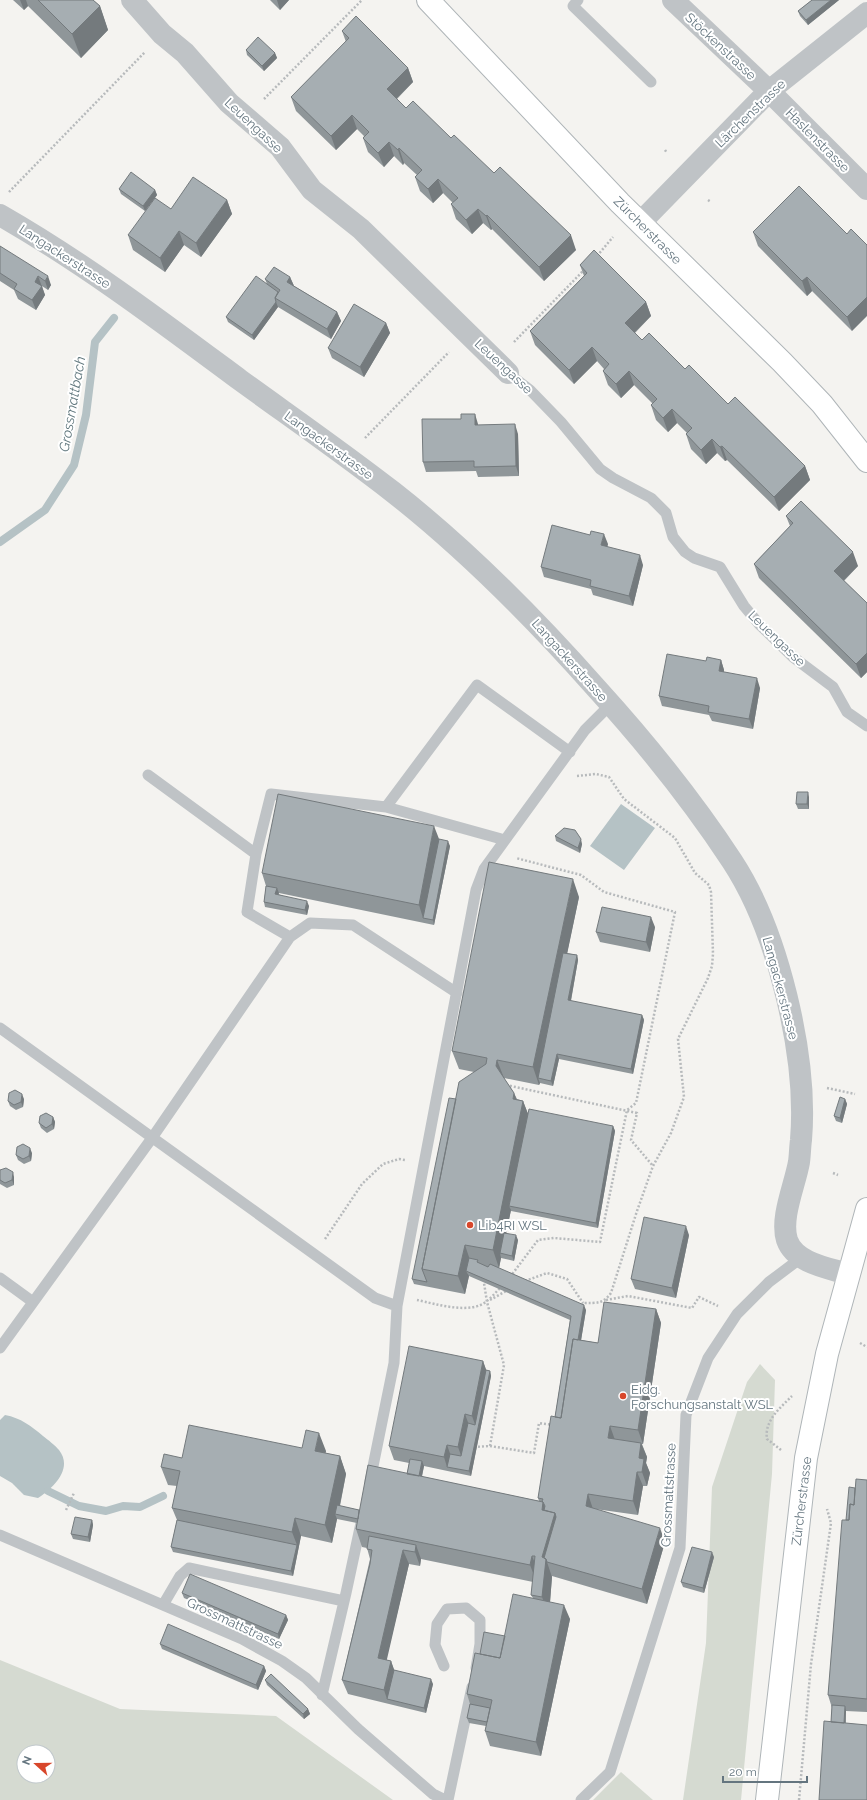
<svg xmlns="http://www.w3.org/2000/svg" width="867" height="1800" viewBox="0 0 867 1800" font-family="Raleway,sans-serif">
<rect width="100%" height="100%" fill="#f4f3f0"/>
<!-- green -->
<path fill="#d5dad1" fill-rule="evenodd" d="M760,1364L775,1380L772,1474L741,1800H683L706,1643L712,1487L747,1382Z
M0,1660L120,1709L276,1716L393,1800H0ZM24,1752H48V1776H24Z
M621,1772L653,1800H593Z"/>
<!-- water -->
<path fill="#b5c2c5" d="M621,804L655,828L624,870L590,846Z
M5,1415C21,1418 31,1426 43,1436C48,1440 55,1445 59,1450C74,1469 52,1489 38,1498L24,1495L12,1483L0,1476V1420Z"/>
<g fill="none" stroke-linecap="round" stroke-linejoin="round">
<!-- stream -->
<path stroke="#b5c2c5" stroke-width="8" d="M0,542L45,510L74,465L86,415L95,342L114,318
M48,1491L79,1506L106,1511L123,1506L140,1507L163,1496"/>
<defs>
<path id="secondary" d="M428,0L620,203L782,362L822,404L867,461
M767,1800L806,1458L827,1354L867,1209"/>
</defs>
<!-- secondary casing -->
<use href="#secondary" stroke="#afb5b8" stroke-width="24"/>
<!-- path -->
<path stroke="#b7babc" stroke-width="2.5" stroke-dasharray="2 2" stroke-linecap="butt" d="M264,99L362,0
M665,150L667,153
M9,192L145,52
M708,200L711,202
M597,256L613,237
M514,342L584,270
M365,438L449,352
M577,776L596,774L609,777L624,799L675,838L695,873L709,885L711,892L713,954L712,966L708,978L678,1039L684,1097L671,1133L653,1166L637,1211L611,1293C603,1304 597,1303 583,1303L582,1306
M506,1085L637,1113L631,1140L653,1166
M827,1088L855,1094
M833,1173L838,1175
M325,1239L362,1184L383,1164L399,1159L405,1160
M510,1277L538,1240L554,1238L600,1242L627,1110L636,1103L675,912L604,892L581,875L516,858
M525,1281L547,1273L567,1279L583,1303
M417,1300C436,1304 471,1315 487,1301C492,1297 496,1292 500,1288
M490,1300L508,1290
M606,1300L628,1296L692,1308L699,1297L718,1306
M860,1343L867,1347
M490,1446L534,1453L539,1423L553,1425
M474,1447L490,1446L504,1365L487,1302L484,1283
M781,1450L767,1439C764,1421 780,1408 792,1396
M66,1510L74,1493
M799,1800L811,1664L831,1523L827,1509"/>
<!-- lane -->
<path stroke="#bfc3c6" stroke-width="11" d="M578,0L573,6L651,82
M508,373L530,390L561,422L600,469L613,478L651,498L666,513L673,537L685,552L694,558L720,567L744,606L759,624L793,657L833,687L847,712L867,726
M148,775L256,854L247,912L290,937L310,923L353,925L457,993
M386,807L505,840
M256,854L271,794L386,807L477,685L570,752
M0,1028L375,1298L397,1306
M0,1278L33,1302
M0,1348L152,1138L290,937
M370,1481L394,1363L397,1306L476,890L484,869L585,730L611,704
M0,1535L242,1639L282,1661L306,1678L358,1729L433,1794L445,1800
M163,1605L180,1576L189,1568L344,1601
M444,1666L435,1645L437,1624L447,1609L466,1608L480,1620V1644L476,1668
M322,1695L346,1593L361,1523
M448,1800L472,1687
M581,1800L610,1772L680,1548L686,1415L708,1358L737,1314L769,1282L801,1258"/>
<!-- street -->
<path stroke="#bfc3c6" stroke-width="22" d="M132,0L162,34L185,53L229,103L280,147L312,190L361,229L508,373
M673,0L769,91L867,189
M0,215C84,263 162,322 240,380C291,417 343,453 393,492C467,550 535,619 597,689C646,743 692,800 732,861C778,931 808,1057 801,1140C800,1147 800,1155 799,1162C795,1185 780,1218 787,1240C795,1263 828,1268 848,1274
M641,222L769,91L867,13"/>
<!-- secondary -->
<use href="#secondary" stroke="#fff" stroke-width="22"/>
</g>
<!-- wall -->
<path fill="#8f9699" d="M13,0H93L100,6L108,30L81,58L28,6L24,10Z
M270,0H289L280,10Z
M812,0H839L808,25L800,16L798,11Z
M342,31L408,68L413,82L397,99L406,108L451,138L494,173L576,250L544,281L492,229L491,230L483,223L472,234L456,219L451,204L453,203L443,193L433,203L420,191L415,177L417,175L404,163L403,165L394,156L384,167L368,152L363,138L364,136L357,129L336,150L296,111L291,97L346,42Z
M246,50L275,53L277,58L264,71L247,55Z
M119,189L155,190L157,195L145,211L121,194Z
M227,200L232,214L201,257L184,245L165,272L133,250L128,235L171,209Z
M753,232L847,234L852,331L812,291L807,296L758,246Z
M0,246L51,285L48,290L42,286L45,295L36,310L18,299L14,290L0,281Z
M580,265L646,302L651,316L635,333L642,340L685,369L805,466L810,480L779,511L727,460L725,461L717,453L706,464L691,449L686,434L687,433L677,423L668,432L656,420L651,405L653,404L634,385L621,398L608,385L603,371L604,369L597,361L574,384L535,345L530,331L584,276Z
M290,277L294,286L337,312L341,321L331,339L278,307L254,340L228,322L226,317L267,284L265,279Z
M386,323L390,333L364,377L332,358L328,348Z
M478,424V425L518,434L519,476L478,477L476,471L426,472L423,462Z
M786,516L858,566L844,581L867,603V672L861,678L759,578L754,564L790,526Z
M608,544L607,547L643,565L633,606L593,595L591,589L544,577L541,567Z
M721,660L724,670V672L760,688L753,729L712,721L709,715L662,706L659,696L706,661Z
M809,797V809H798L796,804Z
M555,836L582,844L580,853L556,841Z
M439,839L450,846L434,925L279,893L278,894L309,906L307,915L265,907L264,902L266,886L262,873Z
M579,897L567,953L577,955L578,960L571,1001L642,1015L644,1020L633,1074L559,1059L553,1086L540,1083L539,1085L504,1078L514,1093L517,1099L523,1101L528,1114L613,1126L615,1131L598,1228L511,1211V1210L506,1233L518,1240L514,1261L501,1258L499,1268L586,1310L581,1340L598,1343L656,1309L661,1323L643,1444H642L647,1457L646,1463L650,1473L647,1486H643L638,1515L595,1509L665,1542L647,1604L552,1576L550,1602L570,1619L541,1756L490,1746L485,1731L486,1726L469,1723L467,1718L470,1704L467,1694L480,1654L505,1636L533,1598L531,1595L533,1582L421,1559L420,1566L409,1564L386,1660L391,1661L394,1670L433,1684L426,1713L348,1694L342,1680L370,1559L367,1548L362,1547L356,1529L357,1523L337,1519L332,1543L301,1536L293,1576L173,1552L171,1547L177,1520L172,1508L177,1486L168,1485L161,1467L182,1458L302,1448L326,1451L325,1453L340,1456L346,1474L340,1506L359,1510L407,1474L409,1463L394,1460L389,1446L483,1361L486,1370L490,1371L491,1376L471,1476L424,1466L422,1477L539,1501L538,1498L555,1417L570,1320L469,1276L465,1294L414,1284L412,1279L456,1099L474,1072L459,1069L452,1051Z
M655,927L650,952L600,942L596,932Z
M24,1099L23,1107L16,1110L10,1106L8,1101Z
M845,1099L847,1104L842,1123L836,1121L834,1116Z
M53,1117L55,1122L54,1129L47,1133L41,1128L39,1123Z
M32,1153L31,1161L24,1164L18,1160L16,1155Z
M0,1170L14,1177V1185L7,1188L0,1184Z
M689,1235L676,1298L635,1289L631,1279Z
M867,1480V1712L846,1711V1723L831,1722L832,1708L828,1695L846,1520L855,1488Z
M92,1520L93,1525L90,1542L73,1539L71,1534Z
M714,1557L704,1593L683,1587L681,1582Z
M182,1593L286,1615L288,1620L279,1639L184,1598Z
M160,1644L264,1666L266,1671L258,1690L162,1649Z
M265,1680L308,1709L310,1714L304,1719L267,1685Z"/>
<!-- shaded-wall -->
<path fill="#747a7d" d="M20,0H26L28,6L24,10Z
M277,0H289L280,10Z
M831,0H839L808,25L806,20Z
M100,6L108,30L81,58L72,34Z
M275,53L277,58L264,71L262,66Z
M408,68L413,82L392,103L387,89Z
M352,115L357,129L336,150L331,136Z
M389,142L394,156L384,167L378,153Z
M399,148L404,163L403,165L398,150Z
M438,179L443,193L433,203L428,189Z
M155,190L157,195L145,211L143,206Z
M227,200L232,214L201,257L196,243Z
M478,209L483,223L472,234L466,220Z
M487,215L492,229L491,230L486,216Z
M179,231L184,245L165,272L160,258Z
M571,235L576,250L544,281L539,267Z
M38,276L45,295L36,310L32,300L35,282Z
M48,276L51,285L48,290L45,281Z
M290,277L294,286L287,282Z
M807,277L812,291L807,296L802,281Z
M867,297V316L852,331L847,317Z
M276,302L278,307L254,340L252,335Z
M646,302L651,316L630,337L625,323Z
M337,312L341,321L331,339L327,329Z
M386,323L390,333L364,377L360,367Z
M592,347L597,361L574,384L569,370Z
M629,371L634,385L621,398L616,384Z
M672,409L677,423L668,432L663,418Z
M475,414L478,424V435L475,425Z
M515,424L518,434L519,476L516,466Z
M712,439L717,453L706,464L701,450Z
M722,446L727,460L725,461L720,447Z
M805,466L810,480L779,511L774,497Z
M604,534L608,544L605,555L601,545Z
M853,552L858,566L839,585L834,571Z
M640,555L643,565L633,606L629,596Z
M867,653V672L861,678L856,664Z
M721,660L724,670L722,681L719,671Z
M757,678L760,688L753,729L749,719Z
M808,792L809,797V809L807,804Z
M434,826L441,844L423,918L419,905Z
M581,839L582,844L580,853L578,848Z
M448,841L450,846L434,925L433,920Z
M573,879L579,897L541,1079L538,1078L540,1083L539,1085L533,1067Z
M277,888L279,893L277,899L275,894Z
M307,901L309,906L307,915L305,910Z
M651,917L655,927L650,952L646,942Z
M577,955L578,960L570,1005L568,1000Z
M642,1015L644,1020L633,1074L631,1069Z
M557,1054L559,1059L553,1086L551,1081Z
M497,1060L504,1078L496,1066Z
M514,1093L521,1111L523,1101L530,1119L509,1206L511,1210L502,1254L500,1253L501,1258L499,1268L493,1250Z
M22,1094L24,1099L23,1107L21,1102Z
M845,1099L847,1104L842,1123L840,1118Z
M53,1117L55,1122L54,1129L52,1124Z
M613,1126L615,1131L598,1228L596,1223Z
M30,1148L32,1153L31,1161L29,1156Z
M13,1172L14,1177V1185L12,1180Z
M686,1226L689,1235L676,1298L672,1288Z
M516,1235L518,1240L514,1261L512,1256Z
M465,1245L471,1263L466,1271L469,1276L465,1294L458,1276Z
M584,1305L586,1310L566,1432L564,1427Z
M656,1309L661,1323L643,1444L638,1430Z
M483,1361L488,1375L477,1430L472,1416Z
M490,1371L491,1376L471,1476L469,1471Z
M465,1414L470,1428L463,1461L458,1447Z
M610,1426L615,1440L608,1438Z
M319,1433L326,1451L322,1469L315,1451Z
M641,1443L647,1457L646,1463L650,1473L647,1486L642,1472L639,1458Z
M447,1445L452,1459L447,1467L444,1457Z
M340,1456L346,1474L338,1514H335L337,1519L332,1543L325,1525Z
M422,1461L424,1466L418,1493L417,1488Z
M637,1472L643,1486L638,1515L633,1501Z
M588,1494L593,1509L586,1506Z
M543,1502L548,1515L542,1510Z
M555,1513L561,1531L547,1562L552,1577L549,1615L542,1597V1557Z
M295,1518L301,1536L293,1576L291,1571L297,1545L292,1532Z
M92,1520L93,1525L90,1542L88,1537Z
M660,1528L665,1542L647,1604L642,1589Z
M416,1545L421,1559L420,1566L415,1552Z
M403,1550L409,1564L384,1672L378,1658Z
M712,1552L714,1557L704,1593L703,1588Z
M532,1556L539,1573L537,1583L530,1565Z
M564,1605L570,1619L541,1756L536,1742Z
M286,1615L288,1620L279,1639L278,1634Z
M391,1661L396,1675L387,1699L384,1690Z
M264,1666L266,1671L258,1690L256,1685Z
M431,1679L433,1684L426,1713L424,1708Z
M845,1706L846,1711L844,1741L843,1736Z
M308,1709L310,1714L304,1719L303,1714Z"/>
<!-- building -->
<path fill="#a6aeb2" stroke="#747a7d" d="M38,0H93L100,6L72,34Z
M812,0H831L806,20L798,11Z
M356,16L408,68L387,89L406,108L413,101L451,138L454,135L494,173L500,167L571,235L539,267L487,215L486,216L478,209L466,220L451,204L458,198L438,179L428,189L415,177L422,170L399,148L398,150L389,142L378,153L363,138L369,132L352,115L331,136L291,97L349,38L342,31Z
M258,37L275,53L262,66L246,50Z
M131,172L155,190L143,206L119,189Z
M193,177L227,200L196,243L179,231L160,258L128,235L155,198L171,209Z
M799,186L847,234L851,229L867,245V297L847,317L807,277L802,281L753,232Z
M0,246L48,276L45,281L38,276L35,282L42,286L32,300L14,289L17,284L0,273Z
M594,250L646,302L625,323L642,340L649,333L685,369L689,365L728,404L735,397L805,466L774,497L722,446L720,447L712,439L701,450L686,434L692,428L672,409L663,418L651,405L657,399L629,371L616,384L603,371L609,364L592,347L569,370L530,331L587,273L580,265Z
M274,267L290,277L287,282L337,312L327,329L275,298L280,290L265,279Z
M256,276L278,292L275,298L276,302L252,335L226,317Z
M354,304L386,323L360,367L328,348Z
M461,414H475V425L515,424L516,466L474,467V461L423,462L422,419H461Z
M801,501L853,552L834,571L867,603V653L856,664L754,564L793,523L786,516Z
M552,525L590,535L591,531L604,534L601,545L640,555L629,596L590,586L591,580L541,567Z
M667,654L706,661L707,657L721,660L719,671L757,678L749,719L708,712L709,706L659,696Z
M797,792H808L807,804H796Z
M278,794L434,826L419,905L262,873Z
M564,828L575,830L581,839L578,848L555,836Z
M439,839L448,841L433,920L423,918Z
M489,862L573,879L533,1067L497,1060L496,1066L514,1093L513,1099L523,1101L493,1250L465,1245L458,1276L422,1269L459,1082L486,1064L487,1058L452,1051Z
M266,886L277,888L275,894L307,901L305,910L264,902Z
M602,907L651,917L646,942L596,932Z
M563,953L577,955L568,1000L642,1015L631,1069L557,1054L551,1081L538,1078Z
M15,1090L22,1094L21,1102L14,1105L8,1101L9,1093Z
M840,1097L845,1099L840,1118L834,1116Z
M449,1098L456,1099L422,1269L427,1282L412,1279Z
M529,1109L613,1126L596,1223L509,1206Z
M46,1113L53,1117L52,1124L46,1128L39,1123L40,1116Z
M23,1144L30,1148L29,1156L23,1159L16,1155L17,1147Z
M6,1168L13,1172L12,1180L5,1183L0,1180V1170Z
M644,1217L686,1226L672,1288L631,1279Z
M504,1233L516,1235L512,1256L500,1253Z
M469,1258L478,1260L477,1262L488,1267L490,1264L584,1305L578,1340L573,1339L561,1418L555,1417L571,1316L466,1271Z
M604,1302L656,1309L638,1430L610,1426L608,1438L641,1443L639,1458L644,1459L642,1472H637L633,1501L588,1494L586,1506L660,1528L642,1589L547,1562L546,1559L544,1558L556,1517L555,1513L544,1510L545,1506L543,1502L542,1501L543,1499L538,1498L551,1416L561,1418L573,1339L598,1343Z
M409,1346L483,1361L472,1416L465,1414L458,1447L447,1445L444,1457L389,1446Z
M486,1370L490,1371L469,1471L447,1467L450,1454L461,1456L468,1423L475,1425Z
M189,1425L302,1448L306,1430L319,1433L315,1451L340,1456L325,1525L295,1518L292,1532L172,1508L180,1471L161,1467L164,1454L182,1458Z
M410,1459L422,1461L419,1476L407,1474Z
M368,1465L543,1502L542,1510L555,1513L542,1557L546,1559L542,1597L531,1595L535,1556H532L530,1565L356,1529Z
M856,1479L867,1480V1699L828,1695L842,1520H849L850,1504L854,1505Z
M849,1487L855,1488L854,1505L850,1504L849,1520H846Z
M337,1505L359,1510L358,1519L335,1514Z
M75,1517L92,1520L88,1537L71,1534Z
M177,1520L297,1545L291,1571L171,1547Z
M369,1536L416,1545L415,1552L403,1550L378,1658L391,1661L384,1690L342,1680L370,1564L372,1550L367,1549Z
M692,1547L712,1552L703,1588L681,1582Z
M190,1574L286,1615L278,1634L182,1593Z
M513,1594L564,1605L536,1742L485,1731L492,1700L467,1694L475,1653L500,1658Z
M168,1624L264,1666L256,1685L160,1644Z
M484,1632L505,1636L500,1658L480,1654Z
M394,1670L431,1679L424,1708L387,1699Z
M271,1674L308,1709L303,1714L265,1680Z
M470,1704L490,1708L487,1722L467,1718Z
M832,1705L845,1706L844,1723L831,1722Z
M824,1721L867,1725V1800H819Z"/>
<!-- markers -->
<g fill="#d8472b" stroke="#fff" stroke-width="1.5">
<circle cx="470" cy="1225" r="4"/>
<circle cx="623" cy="1396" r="4"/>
</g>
<g text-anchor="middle" stroke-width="4" stroke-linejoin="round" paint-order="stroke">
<!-- street labels -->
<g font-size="13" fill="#64757f" stroke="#fff">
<text transform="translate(721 46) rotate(43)" y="5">Stöckenstrasse</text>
<text transform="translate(750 113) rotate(-44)" y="5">Lärchenstrasse</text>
<text transform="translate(254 125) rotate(43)" y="5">Leuengasse</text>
<text transform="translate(818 140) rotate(45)" y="5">Haslenstrasse</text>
<text transform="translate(648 230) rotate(45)" y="5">Zürcherstrasse</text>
<text transform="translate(65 256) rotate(33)" y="5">Langackerstrasse</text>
<text transform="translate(504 366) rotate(43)" y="5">Leuengasse</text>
<text transform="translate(329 445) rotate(36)" y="5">Langackerstrasse</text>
<text transform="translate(777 638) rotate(44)" y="5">Leuengasse</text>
<text transform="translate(570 660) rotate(48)" y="5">Langackerstrasse</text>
<text transform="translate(781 988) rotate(75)" y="5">Langackerstrasse</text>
<text transform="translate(668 1495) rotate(-87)" y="5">Grossmattstrasse</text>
<text transform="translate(801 1501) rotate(-83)" y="5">Zürcherstrasse</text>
<text transform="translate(235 1623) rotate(25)" y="5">Grossmattstrasse</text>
</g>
<!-- poi labels -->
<g font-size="13" fill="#64757f" stroke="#fff" text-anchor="start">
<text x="478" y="1230">Lib4RI WSL</text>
<text x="631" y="1394">Eidg.<tspan x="631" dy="15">Forschungsanstalt WSL</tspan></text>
</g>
<!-- water labels -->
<g font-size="14" font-style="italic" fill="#60777d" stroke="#fff">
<text transform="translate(72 404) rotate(-80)" y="5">Grossmattbach</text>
</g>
</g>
<!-- north arrow -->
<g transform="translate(36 1764) rotate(291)"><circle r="19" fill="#ffffff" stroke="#c1c8cc"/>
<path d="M0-3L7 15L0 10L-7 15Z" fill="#d8472b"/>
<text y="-6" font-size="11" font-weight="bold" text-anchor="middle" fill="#64757f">N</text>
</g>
<!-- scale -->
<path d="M723 1776v6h84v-6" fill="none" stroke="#64757f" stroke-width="2"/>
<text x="729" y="1776" font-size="12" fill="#64757f" stroke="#ffffff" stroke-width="3" paint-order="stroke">20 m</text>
</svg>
